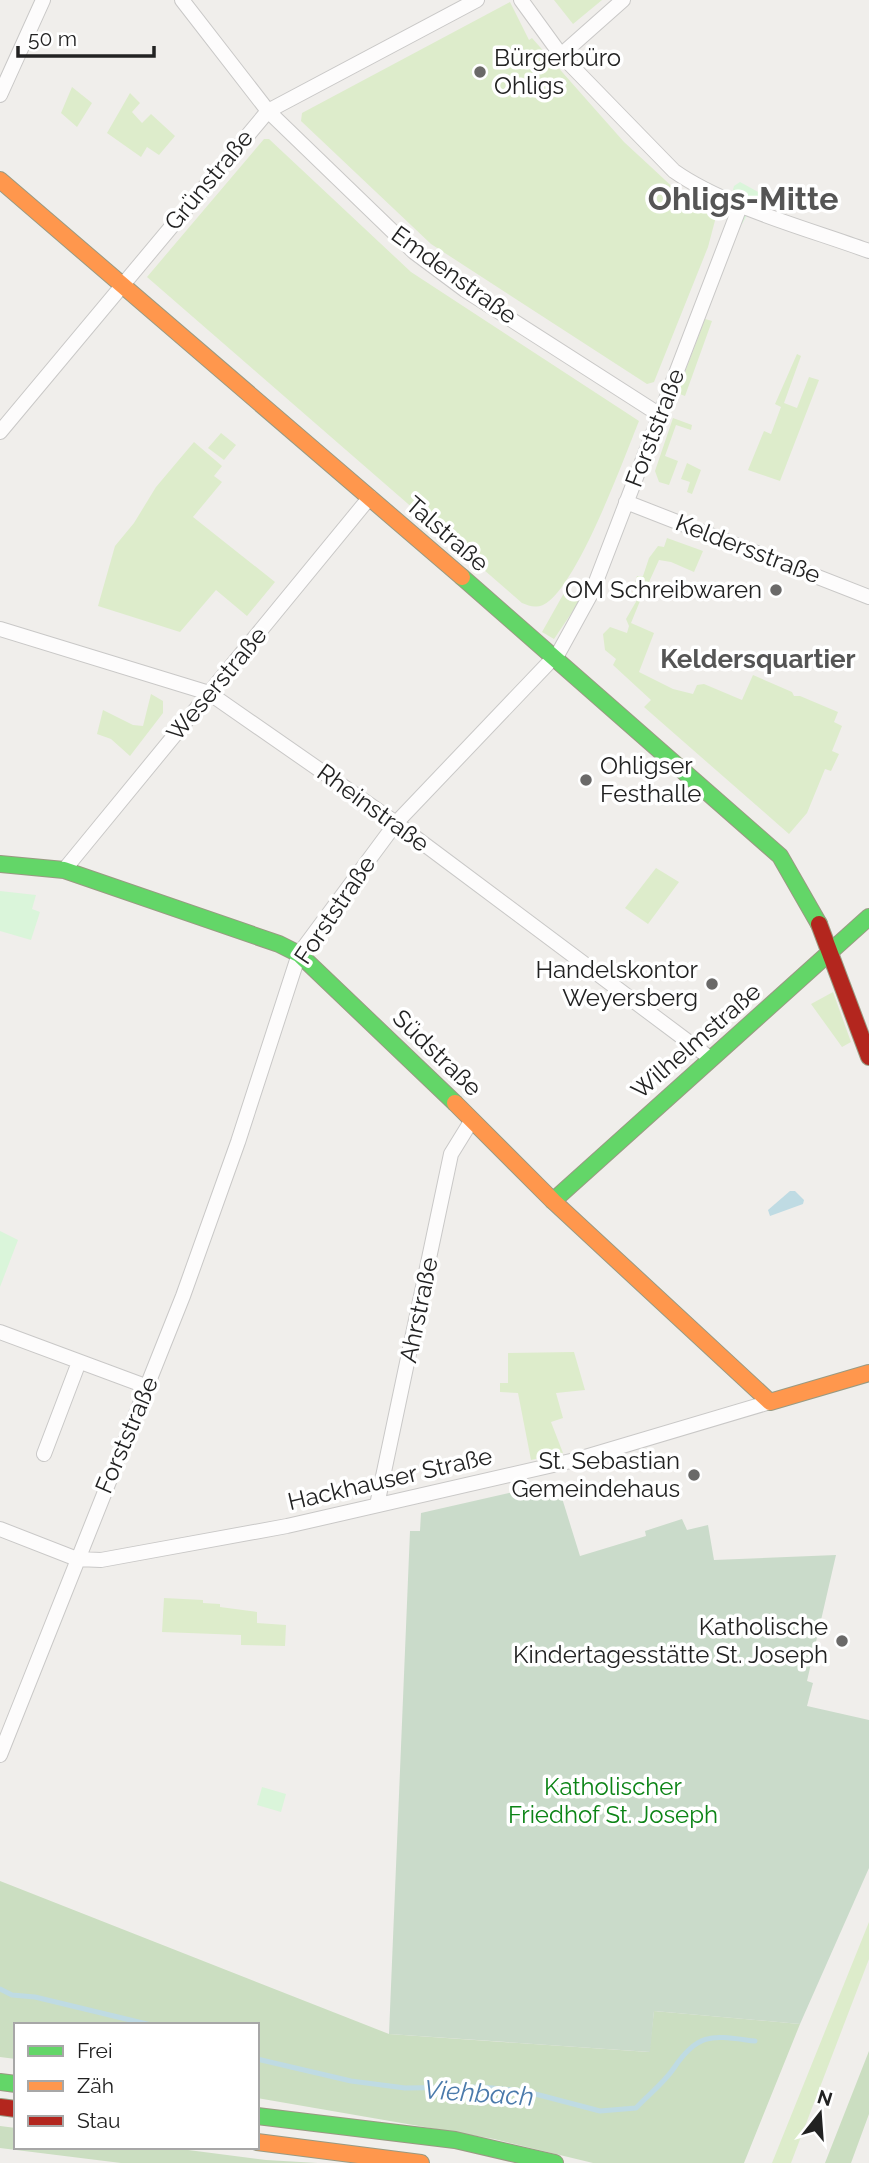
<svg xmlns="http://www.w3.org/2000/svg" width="869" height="2163" viewBox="0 0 869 2163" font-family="Raleway,sans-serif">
<rect width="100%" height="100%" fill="#f0eeeb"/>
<!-- grass -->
<path fill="#ddeccb" d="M554,0H602L573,24Z
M510,2L529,40L532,38L624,142L650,166L680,194L715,208L717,213L708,247L654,382L647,384L431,244L301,121L302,113Z
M72,87L92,103L77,127L61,113Z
M130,93L140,103L132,112L142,123L151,114L175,136L159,155L147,147L141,157L107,133Z
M264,139H269L411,272L639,421C624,458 576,590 543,605C535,608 529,606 522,603L147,277Z
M705,319L712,321L685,396L677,393Z
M797,354L801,356L784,403L797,408L809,377L819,380L780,481L748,470L764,431L771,434L781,407L775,404Z
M673,418L692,425L691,430L676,425L665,456L678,461L669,485L659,482L655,471Z
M221,433L236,445L224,460L208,448Z
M194,442L222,466L214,476L222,482L193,517L275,582L247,616L216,590L180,632L98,606L115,546L134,523L156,487Z
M687,463L701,470L692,494L687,492L690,482L681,479Z
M667,538L703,551L694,572L671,562L659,560L644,593L638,591L636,596L632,594L637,576H643L649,558L658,546L664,547Z
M564,593L579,602L554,639L542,632Z
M637,600L640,601L631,623L654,633L639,672L673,689L693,694L697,685L704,684L742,700L753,675L792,692L794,696H800L838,712L834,722L842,726L832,751L839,754L831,771L825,769L807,813L789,834L644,707L651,700L613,665L616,659L605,650L603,634L610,627L627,633L629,626L626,619Z
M151,694L163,701V713L130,756L111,739L97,734L103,710L133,725L143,726Z
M656,868L679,882L648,924L625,908Z
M833,992L851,1042L842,1047L811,1004Z
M574,1352L585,1390L556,1393L563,1418L551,1422L563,1453L531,1460L518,1393L500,1392V1383H508V1353Z
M164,1598L203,1600V1603L220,1604V1607L257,1612V1623L286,1625L285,1646L241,1645V1635L162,1632Z
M869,1922V1959L791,2163H772Z"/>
<!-- forest -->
<path fill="#cbdec1" d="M0,1881L389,2034L649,2052L654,2011L800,2024L744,2163H593L494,2139L257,2098V2025H16V2059L0,2057Z
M869,2051V2114L851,2163H825Z
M0,2126L16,2128V2147H165L266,2160L318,2163H121L0,2148Z"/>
<!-- cemetery -->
<path fill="#cadbca" d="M557,1482L580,1556L646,1536L645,1531L682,1519L687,1530L708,1525L714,1560L836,1555L807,1681L813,1683L807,1706L869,1720V1868L800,2024L654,2011L650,2052L389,2034L410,1531H420L421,1513Z"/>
<!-- park -->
<path fill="#daf5da" d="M740,182L760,193L742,224L728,220L726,216L734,186Z
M0,891L36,895L32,909L40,912L31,940L0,931Z
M0,1231L18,1240L0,1287Z
M262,1787L286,1794L281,1812L257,1805Z"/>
<!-- water -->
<path fill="#bfdbe3" d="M790,1191H795L804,1200L803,1204L770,1216L768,1210Z"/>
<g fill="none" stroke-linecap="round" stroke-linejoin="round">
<!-- stream -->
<path stroke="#bfdbe3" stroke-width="5" d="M0,1989L12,1995L35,1997L151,2025
M257,2059L351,2081L405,2088L482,2087L524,2091L600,2111L636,2108C648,2095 664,2083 674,2068C699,2031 713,2036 755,2041"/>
<defs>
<path id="street" d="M182,0L268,111L414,252L465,290L660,415
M521,0L561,55L674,171C725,207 809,229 869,251
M561,55L623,0
M0,95L43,0
M0,432L268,111L477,0
M626,502L869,597
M0,629L209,693L396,823L710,1058
M64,870L370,497
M0,1332L148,1387
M44,1454L79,1362
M377,1505L451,1154L472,1120
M0,1529L77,1559L101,1560L287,1526L575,1460L770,1402
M0,1755L183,1296L238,1142L299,954L396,823L559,652L592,592L741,204"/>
<path id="fast" d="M462,577L780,856L819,924
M0,864L64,870L279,944L299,954L455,1103
M553,1201L869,917
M0,2082L16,2084
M257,2116L455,2140L555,2163"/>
<path id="slow" d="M0,180L462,577
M455,1103L553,1201L770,1402L869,1373
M257,2142L421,2163"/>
<path id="jam" d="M819,924L869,1057
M0,2107L16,2109"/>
</defs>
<!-- street casing -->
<use href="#street" stroke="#c9c8c7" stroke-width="16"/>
<!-- fast casing -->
<use href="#fast" stroke="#999a82" stroke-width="18"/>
<!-- slow casing -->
<use href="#slow" stroke="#999a82" stroke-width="18"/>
<!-- jam casing -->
<use href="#jam" stroke="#999a82" stroke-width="18"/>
<!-- street -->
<use href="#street" stroke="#fdfcfc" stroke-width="14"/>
<!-- fast -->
<use href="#fast" stroke="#63d668" stroke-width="16"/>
<!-- slow -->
<use href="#slow" stroke="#ff974d" stroke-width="16"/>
<!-- jam -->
<use href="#jam" stroke="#b3261e" stroke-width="16"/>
</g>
<!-- markers -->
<g fill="#6a6968" stroke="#fff" stroke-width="2.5">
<circle cx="480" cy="72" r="7"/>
<circle cx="776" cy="590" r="7"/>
<circle cx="586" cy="780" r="7"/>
<circle cx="712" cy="984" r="7"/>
<circle cx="694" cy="1475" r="7"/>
<circle cx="842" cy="1641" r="7"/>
</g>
<g text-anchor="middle" stroke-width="7" stroke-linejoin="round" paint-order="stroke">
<!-- poi labels -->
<g font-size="24" fill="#222" stroke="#fff" text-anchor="end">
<text x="494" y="66" text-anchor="start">Bürgerbüro<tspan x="494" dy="28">Ohligs</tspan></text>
<text x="762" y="598">OM Schreibwaren</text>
<text x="600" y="774" text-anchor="start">Ohligser<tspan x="600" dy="28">Festhalle</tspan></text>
<text x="698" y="978">Handelskontor<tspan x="698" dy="28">Weyersberg</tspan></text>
<text x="680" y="1469">St. Sebastian<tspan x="680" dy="28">Gemeindehaus</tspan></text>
<text x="828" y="1635">Katholische<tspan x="828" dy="28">Kindertagesstätte St. Joseph</tspan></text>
</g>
<!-- street labels -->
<g font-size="24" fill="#222" stroke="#fff">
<text transform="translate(209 180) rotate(-50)" y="8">Grünstraße</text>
<text transform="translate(454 275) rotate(36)" y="8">Emdenstraße</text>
<text transform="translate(655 428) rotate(-69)" y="8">Forststraße</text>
<text transform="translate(447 534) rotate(41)" y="8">Talstraße</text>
<text transform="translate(748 549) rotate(21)" y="8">Keldersstraße</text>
<text transform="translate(217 684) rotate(-50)" y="8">Weserstraße</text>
<text transform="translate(373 808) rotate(36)" y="8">Rheinstraße</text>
<text transform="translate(335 910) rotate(-56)" y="8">Forststraße</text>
<text transform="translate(696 1041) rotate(-41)" y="8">Wilhelmstraße</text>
<text transform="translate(437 1053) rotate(44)" y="8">Südstraße</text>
<text transform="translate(419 1310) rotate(-78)" y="8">Ahrstraße</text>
<text transform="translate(127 1435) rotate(-67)" y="8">Forststraße</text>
<text transform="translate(390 1479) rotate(-13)" y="8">Hackhauser Straße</text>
</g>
<!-- park labels -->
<g font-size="24" fill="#0c8416" stroke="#fff">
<text x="613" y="1795">Katholischer<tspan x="613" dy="28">Friedhof St. Joseph</tspan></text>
</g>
<!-- neighbourhood labels -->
<g font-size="26" font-weight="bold" fill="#555" stroke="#fff">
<text x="758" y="668">Keldersquartier</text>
</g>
<!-- water labels -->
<g font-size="26" font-style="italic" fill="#4a7aab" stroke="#fff">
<text transform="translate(479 2093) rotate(4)" y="9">Viehbach</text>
</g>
<!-- district labels -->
<g font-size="32" font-weight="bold" fill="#555" stroke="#fff">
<text x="743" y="210">Ohligs-Mitte</text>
</g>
</g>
<!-- legend -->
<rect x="14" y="2023" width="245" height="126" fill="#ffffff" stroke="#a7a7a7" stroke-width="2"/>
<rect x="28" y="2046" width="35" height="10" fill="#63d668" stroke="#a7a7a7" stroke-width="2"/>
<text x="77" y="2058" font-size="21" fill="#222222">Frei</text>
<rect x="28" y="2081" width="35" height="10" fill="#ff974d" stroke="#a7a7a7" stroke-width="2"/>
<text x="77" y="2093" font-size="21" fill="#222222">Zäh</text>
<rect x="28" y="2116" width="35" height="10" fill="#b3261e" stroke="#a7a7a7" stroke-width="2"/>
<text x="77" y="2128" font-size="21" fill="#222222">Stau</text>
<!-- north arrow -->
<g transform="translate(820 2114) rotate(17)" stroke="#ffffff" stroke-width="5" paint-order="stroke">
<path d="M0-5L12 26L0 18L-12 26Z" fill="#222222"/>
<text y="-10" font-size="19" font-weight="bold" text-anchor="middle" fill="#222222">N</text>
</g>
<!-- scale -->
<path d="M18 46v10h136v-10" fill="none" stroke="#222222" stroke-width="3.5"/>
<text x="28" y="46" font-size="21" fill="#222222" stroke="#ffffff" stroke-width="5" paint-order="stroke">50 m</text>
</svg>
